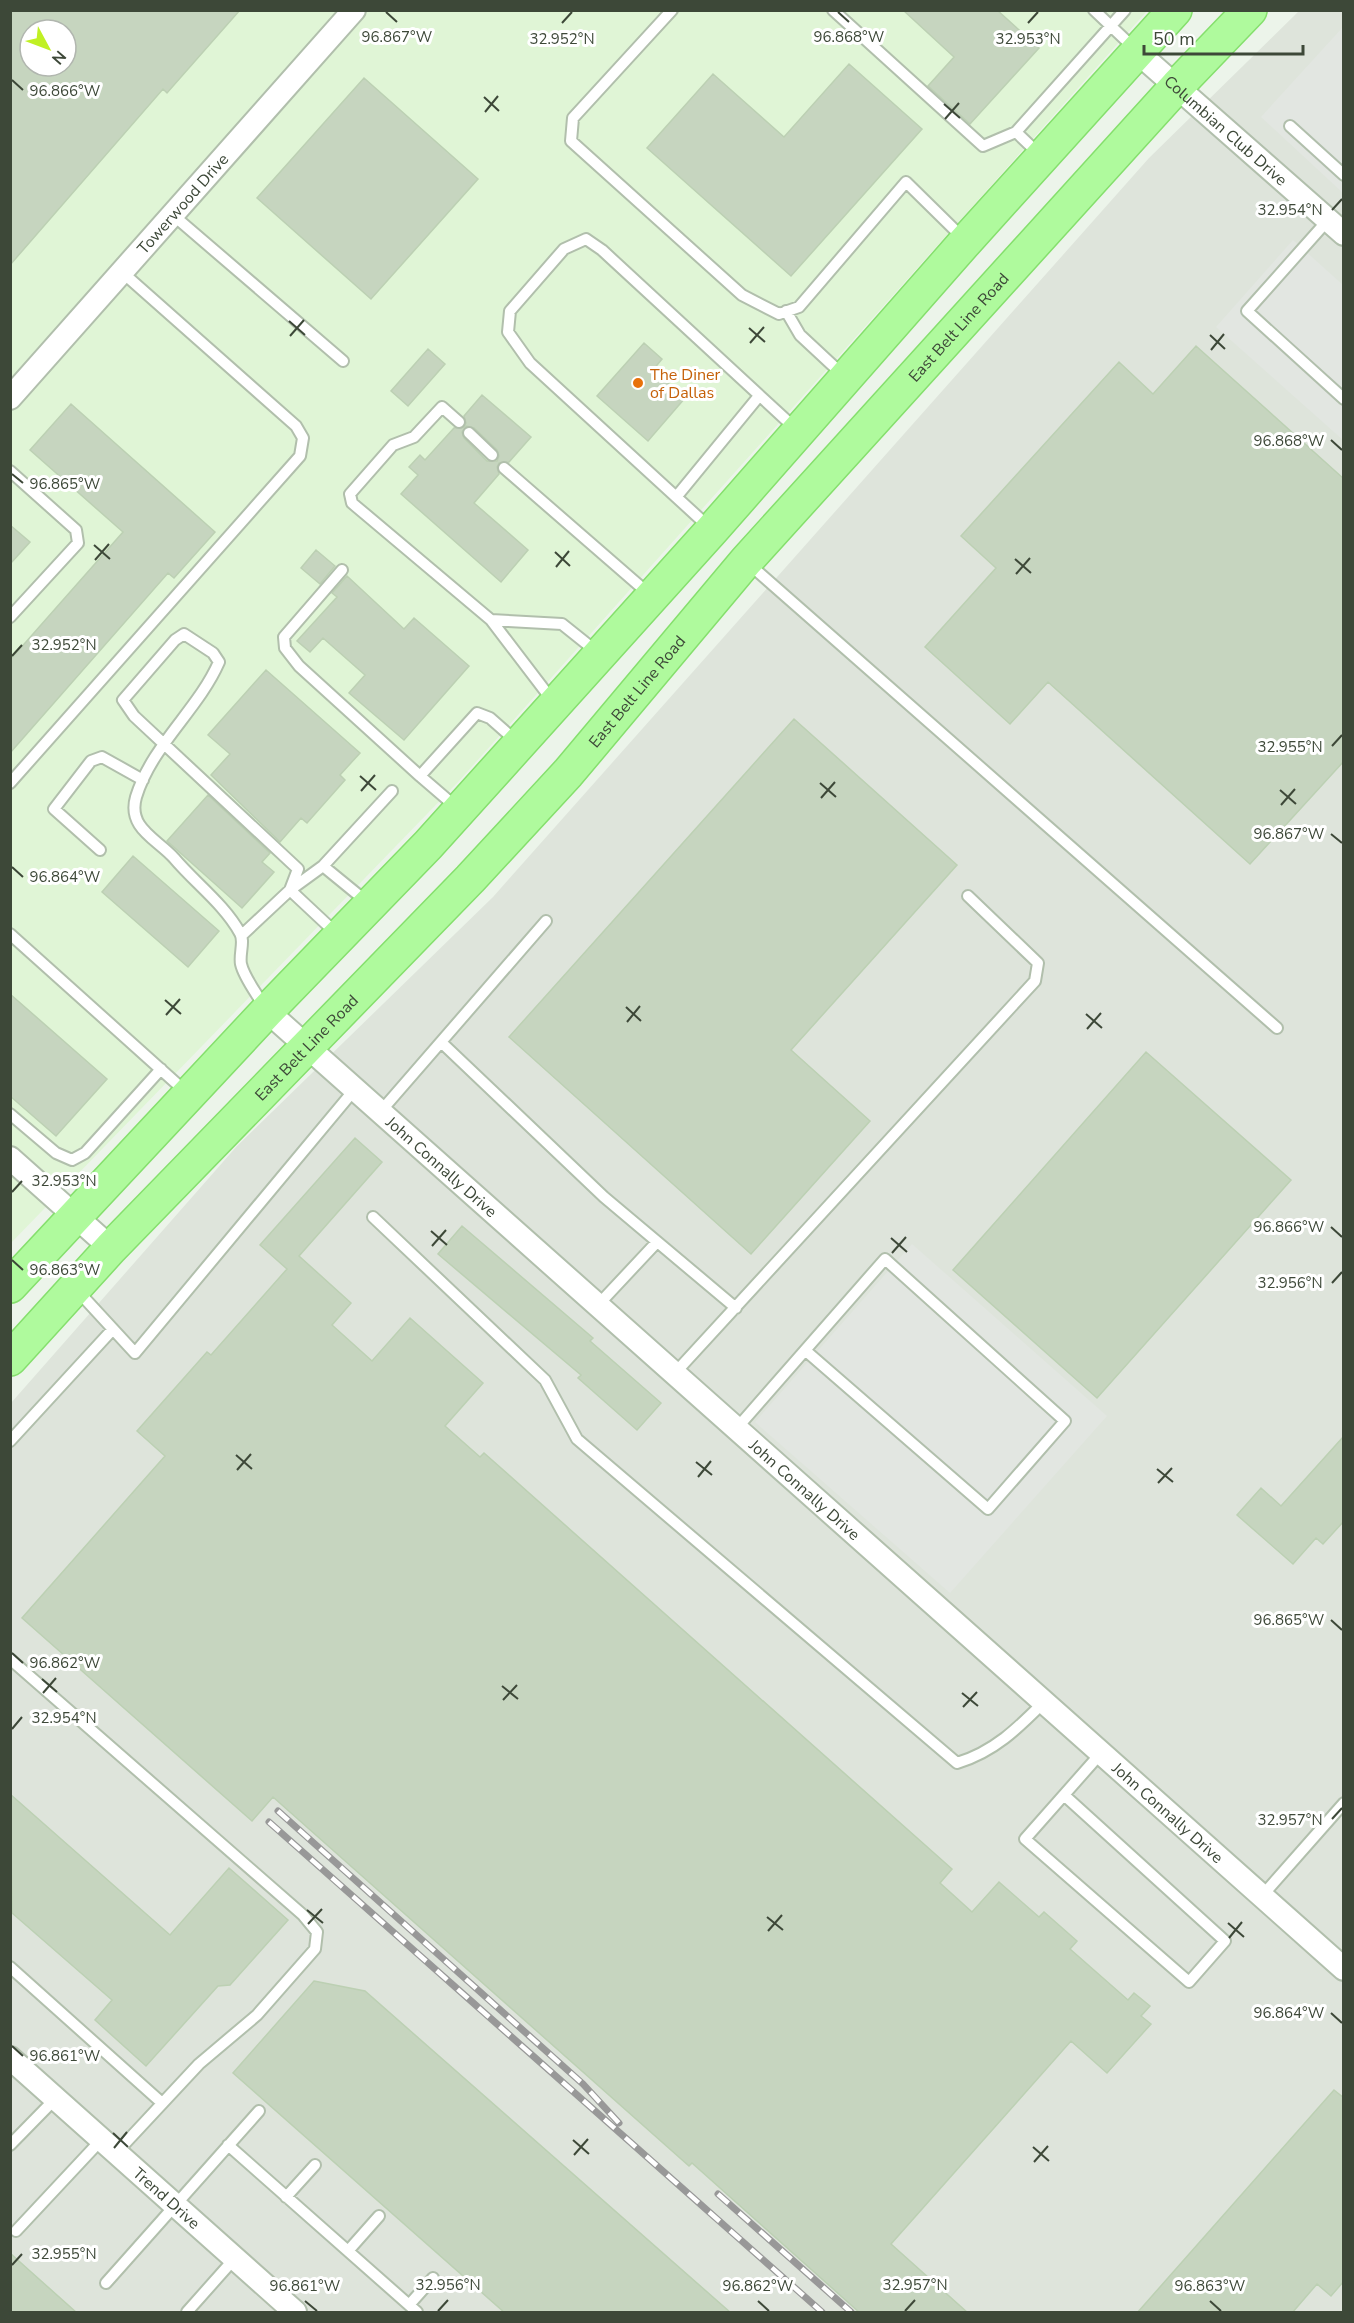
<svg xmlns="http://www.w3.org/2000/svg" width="1354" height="2323" viewBox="0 0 1354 2323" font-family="'Nunito Sans',sans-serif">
<rect width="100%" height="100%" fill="#ecf4ea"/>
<!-- commercial -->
<path fill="#e0f5d6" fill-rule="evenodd" d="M11,11H1147L459,781L11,1243ZM30,30H66V66H30Z"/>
<!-- industrial -->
<path fill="#dee4db" d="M1299,11H1343V2312H11V1403L237,1146L493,897L1149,158Z"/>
<!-- parking -->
<path fill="#e2e6e1" d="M1343,27V193L1261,117Z
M1293,240L1343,285V440L1216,327Z
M912,1244L1107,1416L950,1593L755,1422Z"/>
<!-- building -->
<path fill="#c6d5bf" stroke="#bcd0b3" stroke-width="1.5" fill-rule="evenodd" d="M10,10H240L167,93L163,89L10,265ZM30,30H66V66H30Z
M903,10H997L1039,48L970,124L928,86L954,57Z
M849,64L922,129L791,276L647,148L713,74L784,137Z
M364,78L478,179L371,299L257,198Z
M644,343L662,359L653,370L685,398L648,441L597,396Z
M1196,346L1344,479V761L1250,864L1048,682L1010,724L925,647L996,568L961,536L1119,362L1153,394Z
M428,349L445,364L408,406L391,391Z
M482,395L531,437L509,462L499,463L497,467L499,474L474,503L528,550L501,582L401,494L418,475L409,467L420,455L425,460L454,428L464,427L466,423L464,416ZM466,426L474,428L497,450L499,456L497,461H487L464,438L462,432Z
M71,404L215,532L174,578L168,573L10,753V660L123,532L30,450Z
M10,525L30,542L10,564Z
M316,550L335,566L320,584L301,568Z
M347,576L404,629L414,618L469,666L404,740L349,693L365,675L323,638L310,652L297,641L337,597L332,593Z
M266,670L360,753L340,775L345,780L307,823L301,818L280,842L211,775L230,754L208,735Z
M794,719L957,865L791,1050L870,1121L751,1254L509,1037Z
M208,795L270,853L262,862L274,872L242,908L167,841Z
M133,856L219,931L188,967L102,892Z
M10,994L107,1079L56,1136L10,1096Z
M1146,1052L1291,1180L1097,1398L953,1270Z
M355,1138L382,1162L299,1256L351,1303L332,1325L372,1361L410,1318L483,1383L445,1426L480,1457L484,1453L952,1869L940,1883L972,1912L999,1882L1039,1917L1044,1912L1077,1941L1070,1949L1128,2000L1134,1993L1150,2006L1141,2016L1151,2024L1107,2073L1071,2041L891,2244L968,2313H860L692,2163L689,2166L273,1797L252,1821L22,1618L165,1456L137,1431L207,1352L211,1355L287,1269L260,1245Z
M462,1226L593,1338L590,1341L661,1403L637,1430L578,1378L581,1375L438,1254Z
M1344,1436V1521L1323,1544L1316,1538L1293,1564L1237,1515L1261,1488L1281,1506Z
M10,1794L170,1935L229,1868L288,1920L230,1985L218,1986L146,2066L95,2020L112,2000L12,1913Z
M314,1981L365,1991L731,2313H505L233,2073Z
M1334,2090L1344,2098V2281L1331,2296L1317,2284L1292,2313H1137Z
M10,2253L30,2271L77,2313H10Z"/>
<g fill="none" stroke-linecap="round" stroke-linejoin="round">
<defs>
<path id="service" d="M672,10L573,118L571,141L742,295L779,314L799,307L906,182L964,239
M833,10L983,146L1016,132L1040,155
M1094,10L1134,48
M1290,126L1344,175
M1016,132L1125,10
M173,215L343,361
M1328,220L1247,311L1344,399
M786,311L800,335L843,375
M459,422L442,407L414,437L393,445L350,494L352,503L491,620L552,700
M469,433L492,455
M504,468L649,594
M10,471L76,530L78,543L10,617
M677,496L759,396
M710,528L530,363L508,332L510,311L564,249L586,239L602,250L797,430
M748,563L1277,1028
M342,570L284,637L285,648L299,666L420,776L477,713L490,718L516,741
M491,620L562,624L597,652
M420,776L456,807
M10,783L300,456L303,438L296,426L122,272
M100,850L54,809L91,761L102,757L143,780
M367,902L323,866L392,791
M10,934L186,1092
M242,935L290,890L323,866
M265,1008C258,995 244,978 241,964C239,954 245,941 240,933C224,904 195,883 174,858C157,839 127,828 136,797C152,745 198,710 219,662L213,653L184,634L175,640L123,700L134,716L298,869L290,890L337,934
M441,1042L604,1197L736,1308
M381,1111L546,921
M10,1114L56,1153L72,1160L85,1153L161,1069
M373,1217L545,1380L577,1439L957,1763C994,1752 1018,1728 1044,1702
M76,1289L135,1353L355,1089
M598,1305L657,1242
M675,1373L1035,981L1038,963L968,896
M737,1428L885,1259L1065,1421L988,1509L806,1351
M10,1441L113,1329
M10,1659L303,1915L317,1932L315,1949L257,2015L199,2064L116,2153
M1064,1795L1225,1941L1189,1982L1025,1839L1101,1753
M1262,1896L1344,1803
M10,1967L162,2103
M10,2145L56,2098
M228,2145L417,2312
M286,2197L315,2165
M16,2231L102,2139
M348,2251L379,2216
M106,2283L259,2111
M409,2305L433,2278
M187,2312L235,2258"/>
<g id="minor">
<path id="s1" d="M1136,51L1344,234"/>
<path id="s2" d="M10,398L354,10"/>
<path id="s3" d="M267,1011L1344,1969"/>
<path d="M10,1158L111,1248"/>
<path id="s4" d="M10,2058L295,2312"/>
</g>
<g id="primary">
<path d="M10,1286L267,1011L428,845L712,530L966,241L1175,10"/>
<path id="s5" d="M10,1359L111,1248L470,879L568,773L746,561L1177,86L1250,10"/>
</g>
</defs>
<!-- service casing -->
<use href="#service" stroke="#b1bfac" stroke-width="14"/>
<!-- minor casing -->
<use href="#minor" stroke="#b1bfac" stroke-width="26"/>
<!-- primary casing -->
<use href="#primary" stroke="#85df6d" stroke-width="36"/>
<!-- service -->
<use href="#service" stroke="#fff" stroke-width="10"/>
<!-- minor -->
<use href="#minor" stroke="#fff" stroke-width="22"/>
<!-- primary -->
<use href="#primary" stroke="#affa9d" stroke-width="33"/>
<defs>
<path id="rail" d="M278,1811L583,2084L619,2123
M269,1822L822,2312
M718,2194L851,2312"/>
</defs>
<!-- rail casing -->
<use href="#rail" stroke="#989898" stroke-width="7"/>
<!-- rail -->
<use href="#rail" stroke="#fff" stroke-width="4.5" stroke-dasharray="14" stroke-linecap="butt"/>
</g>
<!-- ticks -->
<path fill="none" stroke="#3d4838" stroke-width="2" d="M386,12L397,22M838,12L849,22M562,23L572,12M1028,23L1038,12M12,80L23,90M484,97L499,111M944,104L960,118M485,112L498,96M945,119L959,103M1332,210L1342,199M289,321L305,335M749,328L765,342M1210,335L1225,349M290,336L304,320M750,343L764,327M1211,350L1224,334M1331,440L1342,450M12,474L23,483M94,545L110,559M555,552L570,566M1015,559L1031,573M95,560L109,544M556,567L569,551M1016,574L1030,558M12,656L22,645M1332,746L1342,735M360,776L376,790M820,783L836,797M1280,790L1296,804M361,791L375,775M821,798L835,782M1281,805L1295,789M1331,834L1342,843M12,867L23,877M165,1000L181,1014M626,1007L641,1021M1086,1014L1102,1028M166,1015L180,999M627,1022L640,1006M1087,1029L1101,1013M12,1192L22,1181M1331,1227L1342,1237M431,1231L447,1245M891,1238L907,1252M432,1246L446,1230M892,1253L906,1237M12,1260L23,1270M1332,1283L1342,1272M236,1455L252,1469M696,1462L712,1475M1157,1469L1173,1482M237,1470L251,1454M698,1477L711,1461M1158,1483L1172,1468M1331,1620L1342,1630M12,1653L23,1663M42,1679L57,1692M502,1686L518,1699M43,1693L56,1678M962,1693L978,1706M503,1700L517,1685M963,1707L977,1692M12,1729L22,1717M1332,1819L1342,1808M307,1910L323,1923M767,1917L783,1930M1228,1923L1244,1937M308,1924L322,1909M768,1931L782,1915M1229,1938L1242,1922M1331,2013L1342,2023M12,2046L23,2056M113,2133L128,2147M573,2140L589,2154M1033,2147L1049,2161M114,2148L127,2132M574,2155L588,2139M1034,2162L1048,2146M12,2265L22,2254M305,2301L317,2311M758,2301L769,2311M1210,2301L1221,2311M438,2311L448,2300M905,2311L915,2300"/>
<!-- markers -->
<circle fill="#e8710a" stroke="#fff" stroke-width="2" cx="638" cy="383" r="6"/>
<g text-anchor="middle" stroke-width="6" stroke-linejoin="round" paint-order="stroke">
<!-- street labels -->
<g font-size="16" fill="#3d4838" stroke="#fff">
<text dy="6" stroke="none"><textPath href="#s1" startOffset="120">Columbian Club Drive</textPath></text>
<text dy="6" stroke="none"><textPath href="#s2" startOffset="260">Towerwood Drive</textPath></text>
<text dy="6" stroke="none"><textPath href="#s5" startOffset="1402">East Belt Line Road</textPath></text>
<text dy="6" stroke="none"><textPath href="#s5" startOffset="916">East Belt Line Road</textPath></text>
<text dy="6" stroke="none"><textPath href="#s5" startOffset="430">East Belt Line Road</textPath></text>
<text dy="6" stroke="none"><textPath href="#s3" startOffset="234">John Connally Drive</textPath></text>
<text dy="6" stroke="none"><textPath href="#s3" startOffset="720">John Connally Drive</textPath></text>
<text dy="6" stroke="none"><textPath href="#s3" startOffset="1206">John Connally Drive</textPath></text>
<text dy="6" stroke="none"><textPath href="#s4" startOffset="210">Trend Drive</textPath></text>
</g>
<!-- food labels -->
<g font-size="16" fill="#c56008" stroke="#fff" text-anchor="start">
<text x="650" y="380">The Diner<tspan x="650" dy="18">of Dallas</tspan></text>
</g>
</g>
<g font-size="15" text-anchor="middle" fill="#3d4838" stroke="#fff" stroke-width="6" stroke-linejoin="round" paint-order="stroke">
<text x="397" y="42">96.867°W</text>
<text x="849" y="42">96.868°W</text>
<text x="562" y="44">32.952°N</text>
<text x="1028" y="44">32.953°N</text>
<text x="65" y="96">96.866°W</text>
<text x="1290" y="215">32.954°N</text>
<text x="1289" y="446">96.868°W</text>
<text x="65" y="489">96.865°W</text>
<text x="64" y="650">32.952°N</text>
<text x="1290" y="752">32.955°N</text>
<text x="1289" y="839">96.867°W</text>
<text x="65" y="882">96.864°W</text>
<text x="64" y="1186">32.953°N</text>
<text x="1289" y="1232">96.866°W</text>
<text x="65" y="1275">96.863°W</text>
<text x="1290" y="1288">32.956°N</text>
<text x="1289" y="1625">96.865°W</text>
<text x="65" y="1668">96.862°W</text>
<text x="64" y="1723">32.954°N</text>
<text x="1290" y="1825">32.957°N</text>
<text x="1289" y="2018">96.864°W</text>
<text x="65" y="2061">96.861°W</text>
<text x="64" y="2259">32.955°N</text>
<text x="448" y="2290">32.956°N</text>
<text x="915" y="2290">32.957°N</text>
<text x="305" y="2291">96.861°W</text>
<text x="758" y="2291">96.862°W</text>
<text x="1210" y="2291">96.863°W</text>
</g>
<!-- border -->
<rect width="1354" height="2323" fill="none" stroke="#3d4838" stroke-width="24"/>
<!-- north arrow -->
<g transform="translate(48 48) rotate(131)"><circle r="28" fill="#ffffff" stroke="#b1b6af" stroke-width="1.5"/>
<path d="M0-4.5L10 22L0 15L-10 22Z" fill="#c0f024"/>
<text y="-9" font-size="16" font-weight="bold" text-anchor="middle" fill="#3d4838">N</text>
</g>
<!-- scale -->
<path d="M1144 45v9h159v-9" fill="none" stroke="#3d4838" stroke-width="3"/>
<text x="1153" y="45" font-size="18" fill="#3d4838" stroke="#ffffff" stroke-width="4.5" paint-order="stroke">50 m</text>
</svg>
